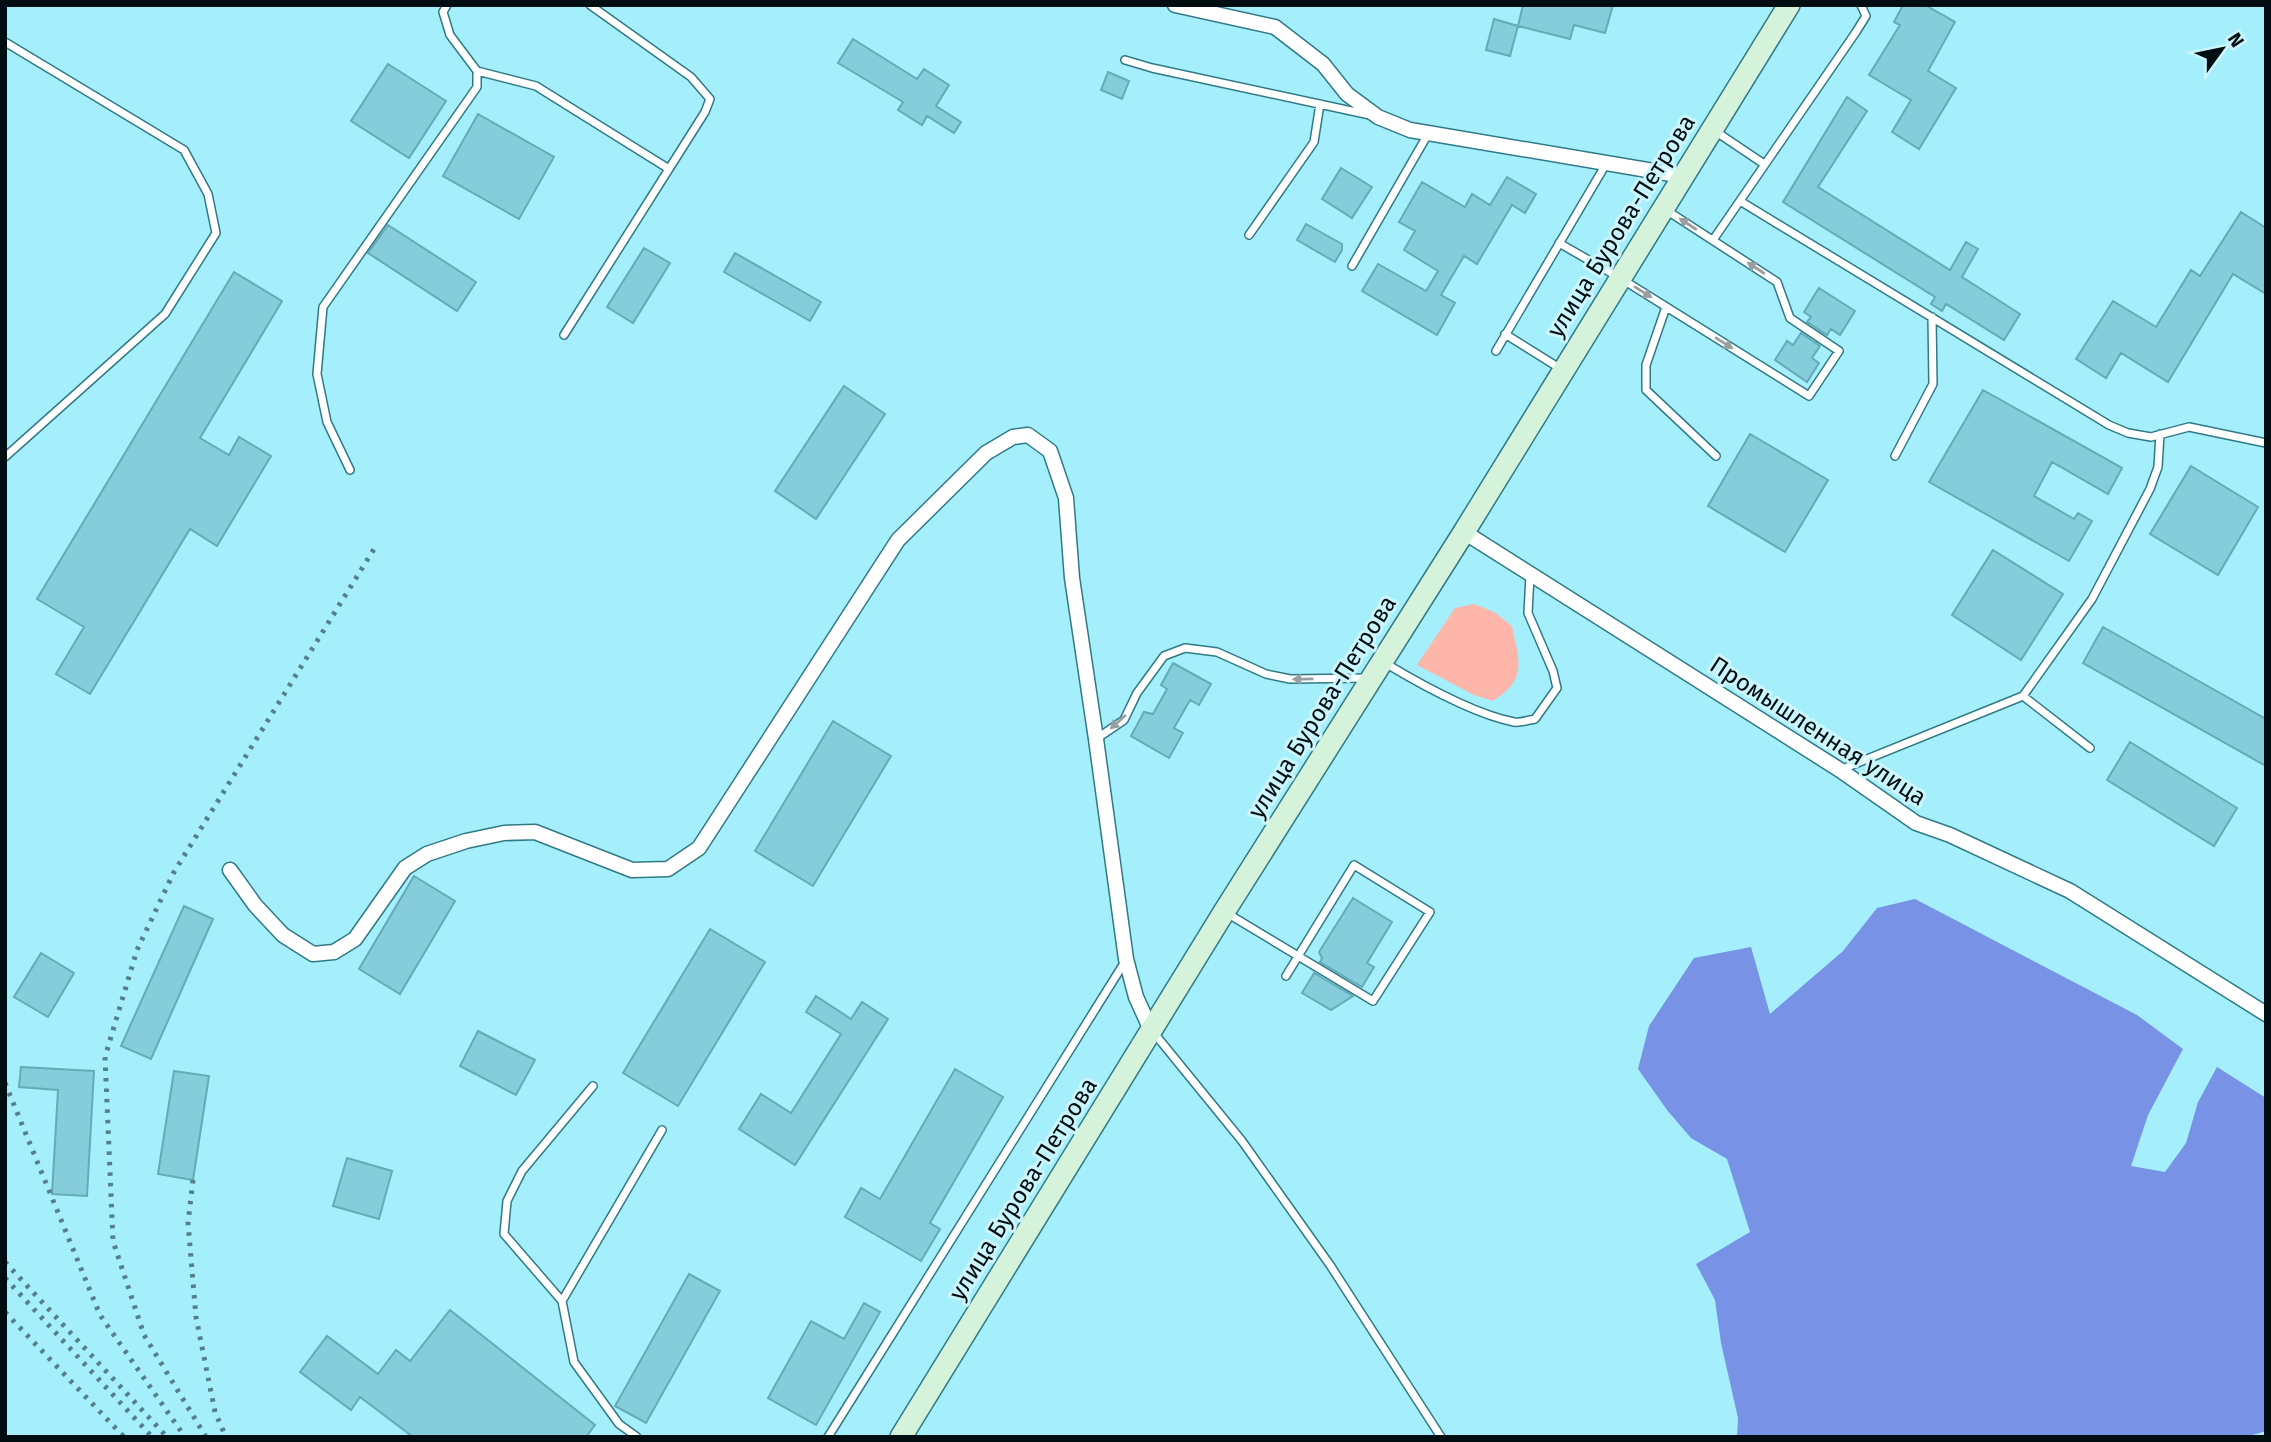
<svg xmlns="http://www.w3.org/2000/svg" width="2271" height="1442" viewBox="0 0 2271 1442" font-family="'Fira Sans',sans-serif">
<rect width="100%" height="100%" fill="#a5eefb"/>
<!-- green -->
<path fill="#ffb6aa" d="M1474,604L1494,612L1512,626C1519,661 1528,679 1493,701L1474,695L1417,665L1455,608Z"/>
<!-- water -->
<path fill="#7893e6" d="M1915,899L2137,1015L2183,1049L2148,1115L2131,1166L2165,1172L2186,1143L2198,1102L2217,1067L2266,1098V1431L2246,1437H1737L1738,1418L1721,1343L1715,1300L1696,1264L1750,1232L1727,1159L1691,1138L1667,1110L1638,1069L1649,1026L1694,958L1751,947L1770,1014L1843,951L1877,908Z"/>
<!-- building -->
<path fill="#85cdda" stroke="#64abb8" stroke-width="2" d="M1523,5H1613L1605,33L1574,25L1570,39L1518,26Z
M1903,5H1925L1955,22L1928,71L1956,88L1919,149L1892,132L1911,100L1869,75L1900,25L1894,22Z
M1494,19L1518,26L1510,56L1486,50Z
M853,39L917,79L924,69L949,85L936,106L961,122L954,133L927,116L922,125L898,110L903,102L838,63Z
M388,64L446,101L409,158L351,121Z
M1108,72L1129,81L1122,99L1101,90Z
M1847,97L1867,111L1818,187L1950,270L1966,242L1978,249L1962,277L2020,314L2004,340L1946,304L1942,311L1931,304L1935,297L1783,202Z
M478,114L554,157L519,219L443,176Z
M1341,168L1372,187L1352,218L1322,199Z
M1507,177L1536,194L1525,213L1512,205L1477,264L1464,256L1441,295L1455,303L1437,335L1362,291L1378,264L1426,291L1438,271L1404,250L1415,231L1399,222L1422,182L1465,207L1472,194L1490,205Z
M2241,212L2266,228V294L2233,274L2168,382L2121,353L2106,378L2076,359L2113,301L2156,327L2191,270L2200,276Z
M1306,224L1342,244V250L1335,262L1297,240Z
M388,225L476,282L457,311L368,253Z
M644,248L670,263L633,323L607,307Z
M735,253L821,302L810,321L724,272Z
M234,272L282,301L200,438L229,455L239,437L271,456L217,546L190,529L90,694L56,674L84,627L37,599Z
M1819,288L1855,311L1840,335L1831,329L1827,335L1807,322L1811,317L1804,312Z
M1801,333L1820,346L1812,358L1819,363L1807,382L1775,360L1787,341L1793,345Z
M844,386L885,414L816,519L775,491Z
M1983,390L2122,468L2108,494L2052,462L2034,496L2074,519L2078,513L2092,521L2069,561L1929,482Z
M1750,434L1828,480L1785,552L1708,506Z
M2191,466L2258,507L2218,575L2150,534Z
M1993,550L2063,594L2021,660L1952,615Z
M2103,627L2266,719V766L2083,663Z
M1173,663L1211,684L1199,705L1190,700L1174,728L1183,733L1169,758L1131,736L1144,712L1153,714L1167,689L1161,685Z
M833,721L891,756L813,886L755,851Z
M2130,742L2237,808L2214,846L2107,780Z
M414,876L455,901L400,994L359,969Z
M1353,898L1392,922L1367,963L1374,967L1362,987L1320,962L1322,958L1319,952Z
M184,906L213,919L151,1059L121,1046Z
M710,929L765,962L678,1106L623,1073Z
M41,953L74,973L48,1017L14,997Z
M1314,973L1353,996L1331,1010L1302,993Z
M816,996L851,1019L862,1002L888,1019L795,1165L739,1129L761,1094L791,1113L841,1034L806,1012Z
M478,1031L535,1060L516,1095L460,1066Z
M21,1067L94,1071L87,1196L52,1194L58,1090L19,1087Z
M955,1069L1003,1097L930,1223L940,1229L921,1261L845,1217L861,1188L880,1199Z
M174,1071L209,1076L193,1180L158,1174Z
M347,1158L392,1171L379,1219L333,1206Z
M689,1274L720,1291L646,1423L615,1406Z
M864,1303L880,1312L816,1425L768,1398L811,1321L844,1339Z
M450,1310L595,1425L586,1437H413L360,1397L351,1410L300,1372L327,1336L378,1374L396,1350L410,1361Z"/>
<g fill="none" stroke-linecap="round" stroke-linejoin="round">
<defs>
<path id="service" d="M5,42L184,150L208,194L216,233L165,314L5,457
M1125,60L1152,68L1370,115
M477,71L536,86L669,169
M1715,131L1764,164
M1740,201L2109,425L2128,433L2151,437L2189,427L2266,443
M1249,235L1314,142L1320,104
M1713,240L1856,32L1866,16L1861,5
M1559,243L1620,278L1809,396L1839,351L1790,318L1777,282L1666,210
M1352,266L1428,134
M1666,307L1646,365V390L1716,456
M1505,334L1561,369
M564,335L705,112L710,99L691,77L590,5
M1496,351L1606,164
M1895,456L1933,384L1932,317
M350,470L327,422L317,374L323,307L477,87V71L450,35L443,12L447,5
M1385,663C1420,684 1474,714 1514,722C1521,723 1529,720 1535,719L1557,688L1553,671L1528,613L1530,575
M2023,696L2092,599L2150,489L2158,467L2160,434
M1096,739L1124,720L1137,693L1164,656L1185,648L1217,652L1266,674L1290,679L1367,678
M1840,770L2023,696L2090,748
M1225,912L1373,1001L1430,912L1354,865L1286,976
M1154,1033L1242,1141L1330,1265L1441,1437
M593,1086L522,1171L507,1201L504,1234L562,1301L574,1362L619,1424L637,1437
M562,1301L662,1130
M828,1437L1126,960"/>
<path id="minor" d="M1175,5L1275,27L1323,64L1347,94L1378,117L1410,130L1683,176
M1464,532L1840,770L1916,823L1950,835L2070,891L2266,1014
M230,870L255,905L283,935L313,954L334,952L355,939L405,868L427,854L466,841L504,833L535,832L632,870L668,869L699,848L898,540L986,453L1013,437L1028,435L1050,451L1066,498L1072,578L1096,739L1126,959L1136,997L1151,1030"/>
<path id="secondary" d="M901,1437L1224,912L1464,532L1789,5"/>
</defs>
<!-- service casing -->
<use href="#service" stroke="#307a86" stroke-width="10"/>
<!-- minor casing -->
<use href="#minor" stroke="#307a86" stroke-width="17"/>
<!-- secondary casing -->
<use href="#secondary" stroke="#307a86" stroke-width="24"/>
<!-- service -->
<use href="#service" stroke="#fff" stroke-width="7"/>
<!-- minor -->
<use href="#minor" stroke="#fff" stroke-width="14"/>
<!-- secondary -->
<use href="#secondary" stroke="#d5f3db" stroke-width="21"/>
<!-- rail -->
<path stroke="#548089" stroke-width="5" stroke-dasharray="3.5 7" stroke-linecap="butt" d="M5,1083L100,1315L185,1437
M193,1180L188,1223L196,1317L215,1412L226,1437
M5,1262L167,1437
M5,1278L152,1437
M5,1312L124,1437
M206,1437L144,1335L113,1241L105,1057L137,950L174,872L374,549"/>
</g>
<!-- one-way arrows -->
<defs><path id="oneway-solid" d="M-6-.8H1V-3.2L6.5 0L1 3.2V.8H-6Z" transform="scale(1.75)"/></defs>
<g fill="#999fa0">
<use href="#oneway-solid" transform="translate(1688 224) rotate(-147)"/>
<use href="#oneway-solid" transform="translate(1756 268) rotate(-147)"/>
<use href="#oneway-solid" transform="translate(1643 292) rotate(32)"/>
<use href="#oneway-solid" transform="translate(1724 343) rotate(32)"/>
<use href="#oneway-solid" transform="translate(1303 679) rotate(179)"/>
<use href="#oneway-solid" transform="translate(1118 722) rotate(138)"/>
</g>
<g text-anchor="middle" stroke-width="6" stroke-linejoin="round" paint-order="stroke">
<!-- street labels -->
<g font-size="24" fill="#000e12" stroke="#ccf6fe">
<text transform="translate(1621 226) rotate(-58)" y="8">улица Бурова-Петрова</text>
<text transform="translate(1322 707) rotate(-58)" y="8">улица Бурова-Петрова</text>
<text transform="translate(1818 731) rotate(33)" y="8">Промышленная улица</text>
<text transform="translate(1023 1189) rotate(-58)" y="8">улица Бурова-Петрова</text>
</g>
</g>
<!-- border -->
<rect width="2271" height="1442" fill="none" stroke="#000e12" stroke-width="14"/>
<!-- north arrow -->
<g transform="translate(2222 49) rotate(57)" stroke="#ccf6fe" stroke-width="5" paint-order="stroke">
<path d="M0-5L12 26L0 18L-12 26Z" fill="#000e12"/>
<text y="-10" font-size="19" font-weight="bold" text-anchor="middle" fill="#000e12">N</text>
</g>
</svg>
